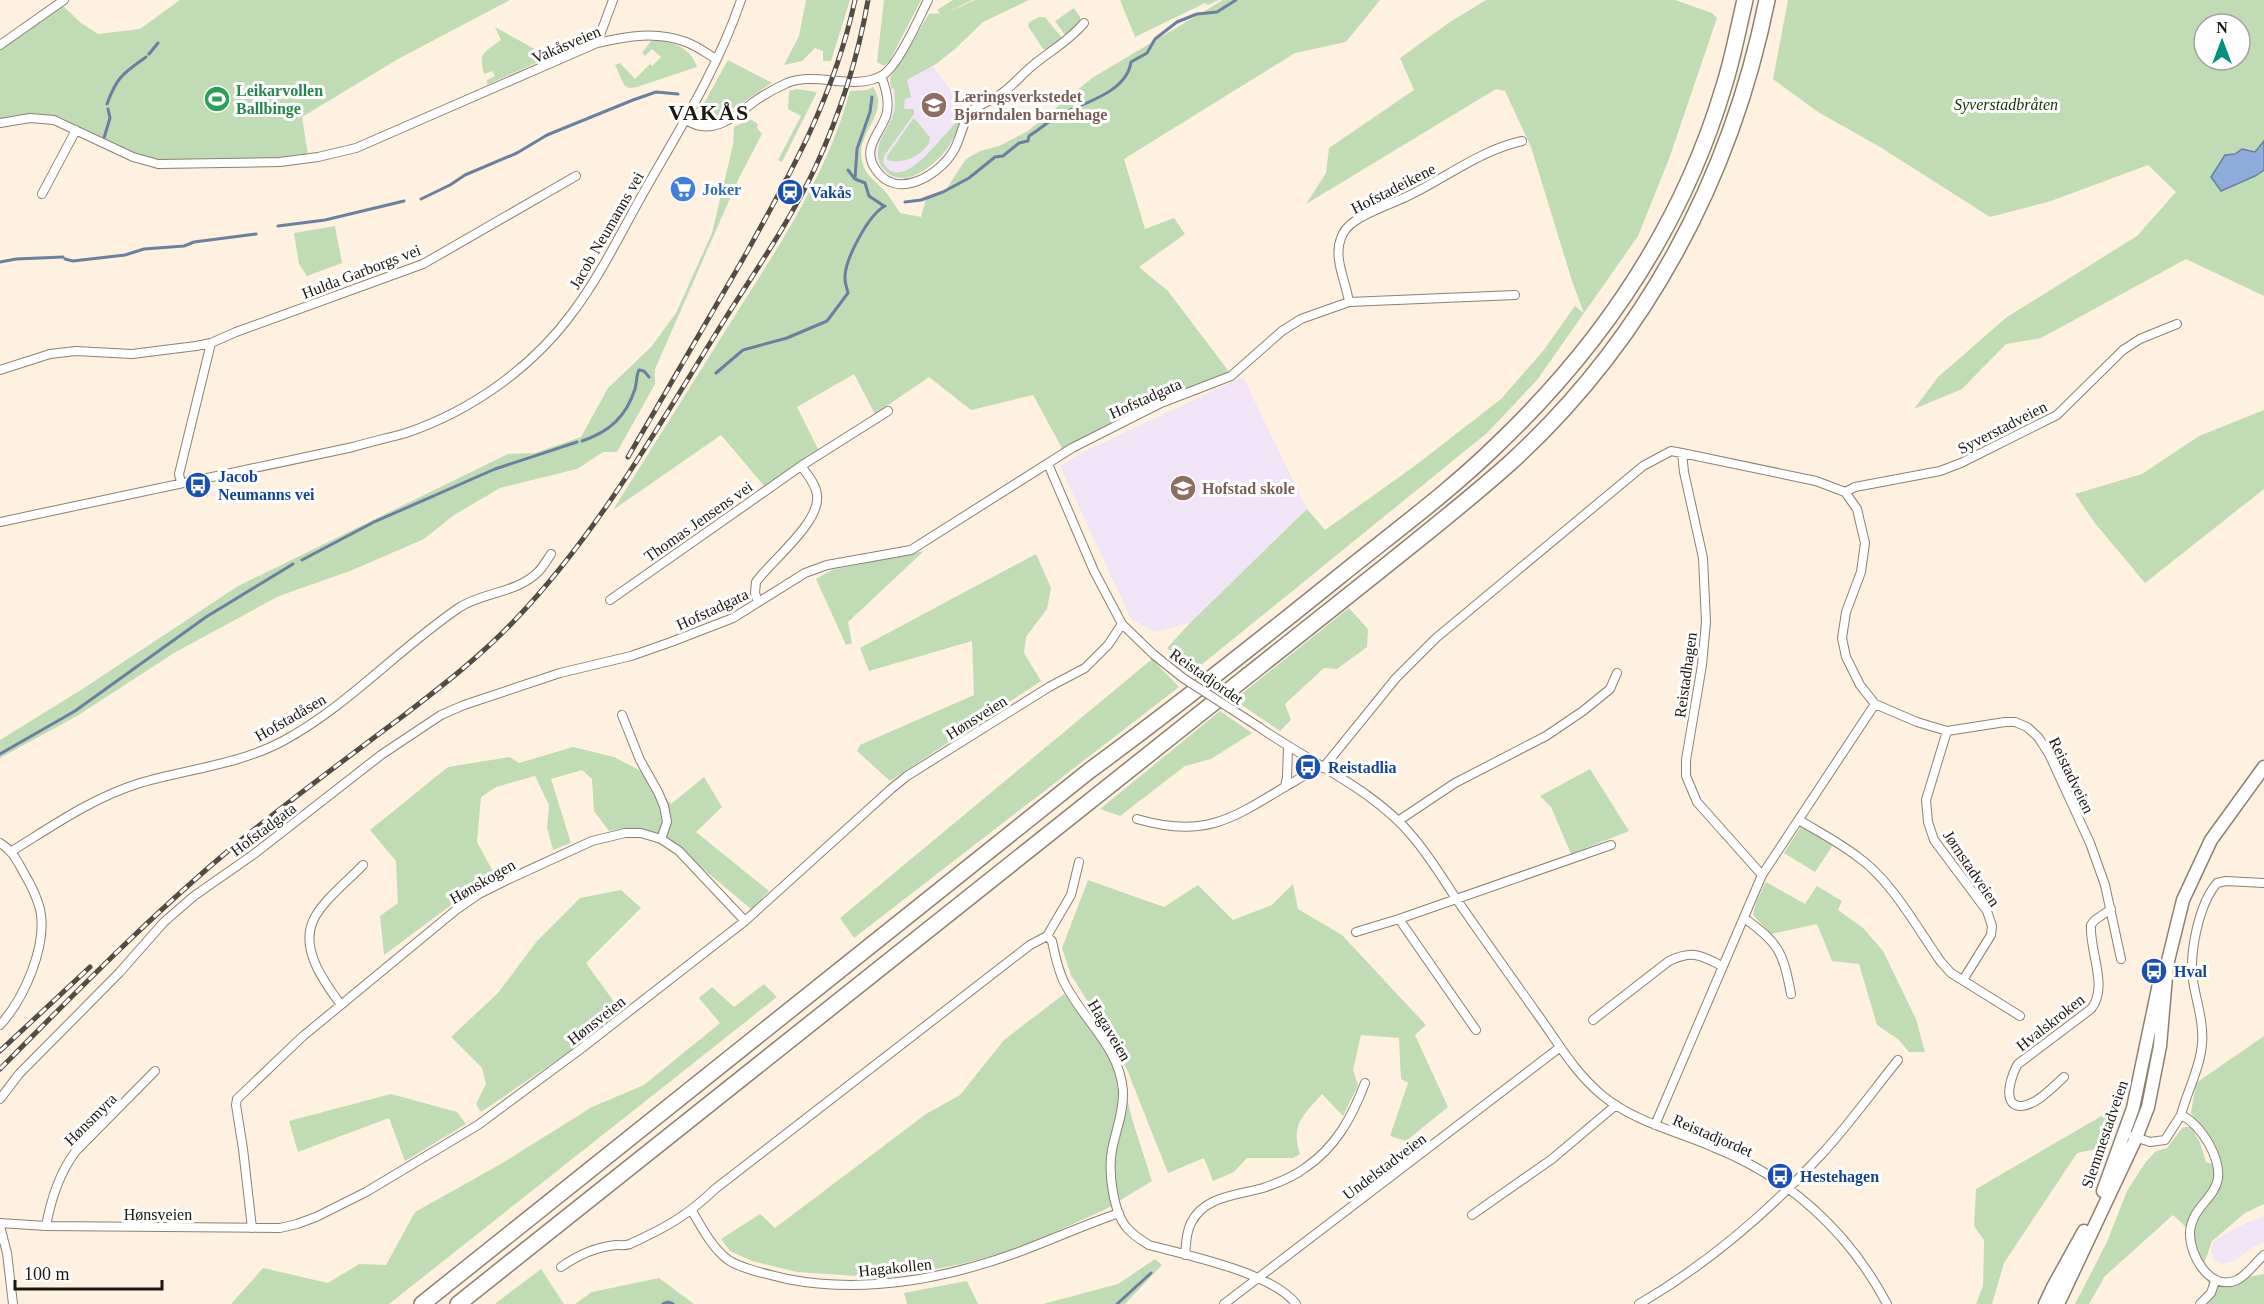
<svg xmlns="http://www.w3.org/2000/svg" width="2264" height="1304" viewBox="0 0 2264 1304" font-family="Georgia,serif">
<rect width="100%" height="100%" fill="#fef1df"/>
<!-- education -->
<path fill="#f1e4f7" d="M933,66L966,111L951,144L942,156L910,179L893,178L882,170L875,155L878,141L892,115L894,104L893,88Z
M1243,377L1307,509L1190,623L1154,632L1131,619L1060,466L1081,453Z
M2264,1216V1243L2253,1247L2234,1261L2222,1264L2213,1259L2211,1250L2214,1242L2235,1228Z"/>
<!-- green -->
<path fill="#c0dcb5" fill-rule="evenodd" d="M180,0H510L398,59L302,117L308,155L278,159L173,160L149,158L128,150L58,116L31,114L0,119V50L62,5L81,23L98,34L140,29Z
M806,0H850L831,61H823V51L815,48L802,61L784,65L799,36Z
M884,0H921L890,60L884,66L877,62Z
M953,0H972L946,13L975,0H1029L983,22L955,49L936,64L907,80L911,97L905,99L904,109H914V114L884,156L883,162C903,199 945,128 962,118C958,127 955,136 950,144C940,161 910,188 889,174C883,169 878,163 878,155C877,140 888,129 893,116C896,107 895,97 894,88L891,89L890,78L929,14L940,13L937,10Z
M1120,0H1219L1208,5L1205,3L1135,37Z
M1223,0H1380L1346,42L1295,53L1124,159L1145,229L1174,218L1185,234L1139,267L1168,291L1230,373L1117,421L1063,450L1033,395L971,410L929,377L875,414L854,374L797,407L819,451L765,487L721,435L613,510C655,443 697,376 739,309C783,240 828,171 850,91L867,90L873,87C891,113 855,133 862,161C865,175 874,180 884,190C890,197 895,205 900,213L921,217L926,199L943,194L966,159L980,151L999,146L1028,131L1092,78Z
M1486,0H1675L1712,13L1717,18L1669,159L1638,236L1537,380L1487,433L1195,670L1167,648L1190,623L1307,509L1325,530L1416,465L1501,399L1543,351L1575,306L1584,313L1572,281L1531,147L1505,91L1496,89L1306,204L1326,173L1329,148L1414,90L1400,58L1450,22Z
M1788,0H2264V141L2255,152L2242,149L2255,176L2264,170V296L2186,259L2041,338L2006,344L1962,389L1914,409L1938,377L2007,317L2137,236L2176,192L2148,165L2051,201L1990,217L1880,147L1818,112L1773,79ZM2204,24H2240V60H2204Z
M1074,8L1080,17V22L1069,35H1065L1055,21Z
M1039,17H1045L1062,38L1063,41L1050,50L1043,49L1028,26L1029,22Z
M495,27L549,57L487,85V80L495,76L492,71L484,74C478,51 484,53 501,40Z
M657,40C675,43 691,48 697,67L637,87L629,88L624,85L615,65L620,63L635,79L650,64L652,66L661,57L652,49L645,56L642,53L651,41Z
M728,60L772,83C754,93 729,117 708,117L703,112V105Z
M797,89L817,92L782,162L778,160L801,116L788,109L789,91Z
M750,119L758,124L757,128L762,134L739,178L655,369V384L617,452H603L577,469L500,488L454,515L424,539L350,571L279,596L174,653L77,716L0,758V740L81,690L238,586L508,454L535,453L581,437L608,388L651,347L676,313L712,233L733,145L734,127Z
M913,119H915L930,137L929,143C921,156 902,165 887,160V156Z
M335,226L342,263L307,276L299,264L294,233Z
M2264,410V489L2145,583L2094,522L2075,494L2142,474L2199,436Z
M924,551L848,622L852,643L846,645L816,579L832,570Z
M1036,554L1051,588L1047,609L1026,637L1024,653L1041,681L890,781L857,751L860,745L974,695L972,641L869,671L860,648Z
M1349,608L1368,629L1367,647L1337,669L1324,668L1285,704L1291,720L1280,731L1234,700Z
M1152,659L1179,687L854,938L840,918Z
M1220,711L1252,733L1211,759L1185,766L1120,816L1100,809Z
M573,747L614,757L639,770L671,804L704,777L722,807L696,832L769,891L751,909L665,837C648,830 628,827 609,831L594,811L592,779L582,770L551,779L571,843L553,850L547,828L549,805L535,776L496,787L481,797L477,842L495,875L462,897L384,955L380,916L398,903L396,861L370,830L448,767L510,757L519,763Z
M1590,769L1629,831L1571,854L1551,807L1540,796Z
M1802,825L1833,845L1815,872L1784,853Z
M1088,880L1164,907L1198,885L1233,920L1272,905L1293,884L1298,909L1342,935L1426,1025L1415,1035L1448,1107L1406,1141L1390,1136L1408,1083L1401,1079L1399,1038L1361,1035L1353,1070L1358,1085L1343,1116L1322,1094C1304,1115 1290,1124 1300,1154L1293,1158H1247L1234,1172L1213,1181L1204,1158L1168,1173L1128,1072L1111,1038L1071,975L1062,948Z
M1766,882L1805,904L1817,886L1842,901L1838,910L1863,928L1883,951L1916,1019L1925,1052H1909L1898,1039L1877,1025L1859,964L1832,961L1817,924L1771,934L1753,915L1757,900Z
M621,890L641,908L586,963L620,1010L588,1039L481,1112L476,1104L486,1084L482,1068L451,1037L498,993L537,941L580,898Z
M764,984L777,997L389,1304H231L263,1268L328,1283L359,1264L386,1265L415,1212L499,1165L592,1107L644,1085L720,1023L699,998L712,987L734,1007Z
M1064,994L1112,1058L1122,1078L1132,1119L1152,1181L1106,1209L1020,1248L962,1264L888,1278L797,1272L752,1261L730,1251L721,1239L760,1214L775,1228L926,1114L960,1095L1004,1040Z
M2264,1036V1204L2245,1213L2212,1241L2204,1264C2221,1287 2240,1278 2264,1274V1304H2205L2215,1293L2201,1271L2188,1229L2173,1215L2105,1276L2089,1304H2075L2107,1242L2127,1191L2145,1163L2156,1151L2167,1148L2183,1127H2191L2200,1143L2206,1162L2220,1167L2191,1113L2196,1083Z
M391,1094L457,1112L466,1124L405,1161L389,1118L298,1152L289,1121Z
M2110,1111L2097,1149L2077,1153L2004,1263L1992,1304H1976L1983,1286L1984,1240L1974,1226L1976,1189Z
M1155,1259L1162,1265L1125,1304H1043L1118,1284Z
M541,1269L564,1304H495Z
M659,1278L694,1304H575L592,1292Z
M967,1281L978,1304H907L904,1293Z"/>
<!-- water -->
<path fill="#8dacdc" stroke="#6b809f" stroke-width="1.5" d="M2264,141V170L2255,176L2221,191L2211,177L2225,155L2235,154L2242,149L2255,152Z"/>
<g fill="none" stroke-linecap="round" stroke-linejoin="round">
<!-- stream -->
<path stroke="#6b809f" stroke-width="3" d="M149,54L158,43
M872,97L870,112L857,149L855,179L865,183L869,196L884,206
M107,104C117,76 124,73 146,57
M104,138L110,118L108,109
M848,170L854,178
M421,199L450,185L465,175L517,153L547,135L633,100L656,92L678,94
M905,202L921,200L943,192L969,178L995,157L1003,156L1019,143L1028,141L1029,136C1040,129 1050,120 1061,114C1084,103 1127,92 1131,62L1147,53L1155,39L1177,22L1197,14L1217,12L1236,0
M278,226L325,220L404,201
M65,259L73,261L125,255L144,249L184,246L194,242L256,234
M0,262L16,259L63,257
M716,373L743,350L787,338L827,321L848,293C847,288 845,283 845,279C844,260 869,214 885,206
M582,441C609,432 626,417 635,389C637,382 636,376 639,370L644,371L649,377
M302,560L374,522L495,469L577,442
M0,754L75,711L206,617L293,564
M663,1304L668,1302L673,1304
M1117,1304L1151,1273"/>
<defs>
<path id="minor" d="M597,43L613,0
M0,45L64,0
M881,76C886,88 890,103 886,116C879,135 861,149 876,170C897,201 940,175 954,150C961,138 963,118 974,109C981,104 990,101 998,96C1011,88 1020,76 1032,66C1050,51 1069,41 1084,23
M686,120C712,137 734,117 755,101C765,94 776,88 787,83C817,71 855,92 883,75C899,64 919,18 928,0
M0,123L30,118L54,120L133,157L158,164L280,162L318,157L356,148L597,43C628,36 656,31 686,42C697,46 706,53 716,59
M42,194L76,130
M1349,302C1346,282 1333,258 1341,238C1343,232 1349,225 1355,221C1371,210 1392,204 1410,195C1447,177 1481,150 1522,141
M0,370L50,354L76,351L132,354L196,346L211,343L236,332L423,264L576,176
M1682,453L1684,472L1703,558L1706,622L1702,665L1686,760V776L1697,802L1762,875
M1048,464L1094,571L1122,624L1153,654
M181,483L179,474L211,343
M1845,492L1855,487L1940,471L1961,463L2057,415L2123,350L2140,339L2177,324
M0,522L353,447C370,442 388,438 406,433C471,411 532,368 573,312C603,272 624,226 649,183C683,124 719,65 741,0
M610,600L801,466L888,411
M758,602L755,593L756,582C771,561 821,522 817,495C816,484 807,474 801,466
M622,715L640,760L658,792L664,806L667,822L661,839
M1259,727C1309,762 1375,790 1413,837C1430,857 1443,879 1457,900C1484,939 1511,977 1538,1015C1559,1044 1574,1072 1603,1096C1635,1122 1676,1131 1713,1147C1789,1177 1849,1232 1887,1304
M1947,731L1926,800L1928,822L1934,840L1987,911L1992,926L1991,935L1963,980
M1323,768L1396,678L1436,638L1643,466L1671,451L1682,453L1816,481L1845,492L1857,509L1865,543L1861,572L1846,612L1842,638L1846,657L1860,685L1875,704L1917,722L1947,731L2005,722H2015L2027,727L2038,737L2049,754L2090,843L2105,885L2121,959
M1285,787L1287,777L1288,748
M1137,819C1202,838 1229,821 1283,788C1296,780 1307,776 1317,765
M1799,820C1819,832 1840,843 1858,857C1892,881 1917,928 1941,962L1951,973L2020,1016
M1398,821L1455,783L1546,736L1583,711L1610,689L1617,673
M0,843C14,852 17,861 25,875C31,885 37,898 40,909C48,945 24,999 0,1025
M12,851C54,825 92,798 140,783C187,769 238,765 283,741C348,706 398,649 460,607C484,592 517,593 538,572C543,567 547,560 551,554
M1744,918C1779,943 1783,952 1791,994
M1399,919L1476,1030
M1356,932L1399,919L1611,845
M1047,936L1052,941C1055,955 1058,971 1065,984C1084,1021 1120,1048 1123,1091C1124,1111 1116,1130 1112,1150C1108,1171 1113,1212 1127,1228C1134,1236 1141,1240 1149,1245C1187,1255 1273,1273 1296,1304
M1047,936L1071,895L1079,862
M341,1005C325,983 300,950 313,921C321,902 348,881 363,865
M1593,1020L1669,961C1693,950 1700,955 1722,966
M2064,1077C2054,1086 2036,1106 2020,1106C2000,1105 2013,1071 2018,1064L2091,1009C2109,987 2089,951 2091,925L2095,920L2111,909
M0,1099L19,1074L119,973L164,922L194,896L254,854L381,755L441,715L464,705L560,673L631,656L671,642L733,618L805,573L827,565L911,550L1072,448L1161,403L1231,376L1282,331L1301,319L1349,302L1515,295
M2181,1115C2187,1091 2200,1069 2202,1044C2204,1022 2196,1001 2193,980C2189,952 2199,904 2217,883L2226,881L2264,883
M1655,1125L1762,875L1875,704
M2132,1136L2150,1142L2165,1140L2181,1115C2194,1121 2202,1132 2209,1144C2237,1196 2193,1196 2190,1232C2189,1255 2210,1292 2237,1280C2247,1275 2255,1263 2264,1255
M692,1211C702,1228 711,1246 727,1259C740,1269 771,1275 787,1279C864,1294 944,1279 1016,1253C1051,1240 1084,1225 1119,1213
M1472,1215L1552,1159L1616,1105
M0,1223L46,1226L280,1228L297,1224L316,1217L366,1192L478,1125L582,1048L745,921L891,789L907,776L1049,687L1085,668L1108,645L1122,624
M0,1226L7,1253L13,1304
M46,1226C51,1199 59,1173 76,1151L155,1071
M252,1228L243,1149L236,1105L237,1099L302,1037L456,910L479,894L507,880L592,841L625,833H641L661,839L679,851L745,921
M1185,1255C1186,1244 1186,1232 1191,1223C1204,1196 1238,1195 1263,1188C1278,1183 1293,1177 1305,1168C1336,1147 1352,1117 1365,1083
M561,1267C578,1255 595,1247 616,1245C621,1245 625,1246 630,1244C665,1228 687,1216 715,1189L1030,945L1047,936
M1224,1304L1559,1048
M1639,1304C1706,1265 1767,1213 1820,1156C1848,1126 1872,1092 1898,1060
M2200,1304L2211,1293L2215,1281"/>
<path id="primary" d="M2103,1191L2133,1108L2160,979
M2045,1304L2053,1287L2084,1231
M2058,1304L2136,1138L2148,1107L2160,1046L2167,965L2183,900L2211,840L2264,767"/>
<path id="motorway" d="M422,1304L1089,771C1175,708 1258,642 1341,575C1393,533 1449,492 1497,445C1603,344 1682,227 1724,86C1733,58 1738,29 1745,0
M458,1304L1388,564C1429,531 1471,498 1510,463C1645,340 1731,178 1767,0"/>
</defs>
<!-- minor casing -->
<use href="#minor" stroke="#8c8170" stroke-width="10"/>
<!-- primary casing -->
<use href="#primary" stroke="#8c8170" stroke-width="15"/>
<!-- motorway casing -->
<use href="#motorway" stroke="#8c8170" stroke-width="18"/>
<!-- minor -->
<use href="#minor" stroke="#fff" stroke-width="8"/>
<!-- primary -->
<use href="#primary" stroke="#fff" stroke-width="12"/>
<!-- motorway -->
<use href="#motorway" stroke="#fff" stroke-width="15"/>
<defs>
<path id="rail" d="M628,457C667,391 705,325 743,259C791,173 834,97 855,0
M0,1051L90,967
M0,1069C81,987 162,904 251,832C301,792 352,754 403,716C442,686 481,656 515,620C600,531 660,423 725,319C756,270 790,221 815,168C840,114 858,58 868,0"/>
</defs>
<!-- rail casing -->
<use href="#rail" stroke="#524c42" stroke-width="5"/>
<!-- rail -->
<use href="#rail" stroke="#fff" stroke-width="3" stroke-dasharray="9" stroke-linecap="butt"/>
<defs>
<path id="minor-bridge" d="M1153,654L1183,678L1259,727"/>
</defs>
<!-- minor-bridge casing -->
<use href="#minor-bridge" stroke="#8c8170" stroke-width="10" stroke-linecap="butt"/>
<!-- minor-bridge -->
<use href="#minor-bridge" stroke="#fff" stroke-width="8"/>
</g>
<!-- icons -->
<defs>
<symbol id="stadium-disc" viewBox="-11 -11 22 22"><circle r="9.5" fill="#2e9e5b" stroke="#fff"/><path d="M0-5a6.5 5 0 1 0 0 10a6.5 5 0 1 0 0-10ZM-3.5-1.8h7v3.6h-7Z" fill="#fff"/></symbol>
<symbol id="school-disc" viewBox="-11 -11 22 22"><circle r="9.5" fill="#8d6e63" stroke="#fff"/><path d="M0-5L7-2L0 1L-7-2ZM-4 1L0 2.5L4 1V4Q0 6-4 4Z" fill="#fff"/></symbol>
<symbol id="supermarket-disc" viewBox="-11 -11 22 22"><circle r="9.5" fill="#3f7fe0" stroke="#fff"/><path d="M-6-5.5h2.5l.6 2H6L4.5 2H-2.5L-4.4-4H-6ZM-1.5 3.2a1.3 1.3 0 1 0 .1 0ZM3 3.2a1.3 1.3 0 1 0 .1 0Z" fill="#fff"/></symbol>
<symbol id="station-disc" viewBox="-11 -11 22 22"><circle r="9.5" fill="#1a4fb4" stroke="#fff"/><path d="M-3-6H3Q5-6 5-4V2Q5 4 3 4L4.5 6H3L1.5 4h-3L-3 6H-4.5L-3 4Q-5 4-5 2V-4Q-5-6-3-6ZM-3.5-4v3h7v-3ZM-3.5 1v1.5H-2V1ZM2 1v1.5H3.5V1Z" fill="#fff"/></symbol>
<symbol id="bus-disc" viewBox="-11 -11 22 22"><circle r="9.5" fill="#1a4fb4" stroke="#fff"/><path d="M-5-6H5V4H4V6H2V4H-2V6H-4V4H-5ZM-3.5-4V0h7V-4ZM-3.5 1.2v1.5H-2V1.2ZM2 1.2v1.5H3.5V1.2Z" fill="#fff"/></symbol>
</defs>
<g fill-rule="evenodd">
<use href="#stadium-disc" x="202" y="84" width="30" height="30"/>
<use href="#school-disc" x="919" y="90" width="30" height="30"/>
<use href="#supermarket-disc" x="668" y="174" width="30" height="30"/>
<use href="#station-disc" x="775" y="177" width="30" height="30"/>
<use href="#bus-disc" x="183" y="470" width="30" height="30"/>
<use href="#school-disc" x="1168" y="473" width="30" height="30"/>
<use href="#bus-disc" x="1293" y="752" width="30" height="30"/>
<use href="#bus-disc" x="2139" y="956" width="30" height="30"/>
<use href="#bus-disc" x="1765" y="1161" width="30" height="30"/>
</g>
<g text-anchor="middle" stroke-width="6" stroke-linejoin="round" paint-order="stroke">
<!-- street labels -->
<g font-size="16" fill="#1c1811" stroke="#fff">
<text transform="translate(566 44) rotate(-23)" y="6">Vakåsveien</text>
<text transform="translate(1393 188) rotate(-27)" y="6">Hofstadeikene</text>
<text transform="translate(606 230) rotate(-60)" y="6">Jacob Neumanns vei</text>
<text transform="translate(361 271) rotate(-21)" y="6">Hulda Garborgs vei</text>
<text transform="translate(1145 398) rotate(-24)" y="6">Hofstadgata</text>
<text transform="translate(2002 427) rotate(-27)" y="6">Syverstadveien</text>
<text transform="translate(698 521) rotate(-35)" y="6">Thomas Jensens vei</text>
<text transform="translate(712 609) rotate(-25)" y="6">Hofstadgata</text>
<text transform="translate(1685 675) rotate(-82)" y="6">Reistadhagen</text>
<text transform="translate(1207 676) rotate(35)" y="6">Reistadjordet</text>
<text transform="translate(290 717) rotate(-30)" y="6">Hofstadåsen</text>
<text transform="translate(976 717) rotate(-32)" y="6">Hønsveien</text>
<text transform="translate(2072 775) rotate(64)" y="6">Reistadveien</text>
<text transform="translate(263 829) rotate(-37)" y="6">Hofstadgata</text>
<text transform="translate(1972 868) rotate(56)" y="6">Jørnstadveien</text>
<text transform="translate(482 881) rotate(-30)" y="6">Hønskogen</text>
<text transform="translate(596 1020) rotate(-38)" y="6">Hønsveien</text>
<text transform="translate(2050 1022) rotate(-38)" y="6">Hvalskroken</text>
<text transform="translate(1110 1030) rotate(59)" y="6">Hagaveien</text>
<text transform="translate(90 1119) rotate(-45)" y="6">Hønsmyra</text>
<text transform="translate(2104 1134) rotate(-71)" y="6">Slemmestadveien</text>
<text transform="translate(1713 1135) rotate(23)" y="6">Reistadjordet</text>
<text transform="translate(1384 1166) rotate(-37)" y="6">Undelstadveien</text>
<text x="158" y="1220">Hønsveien</text>
<text transform="translate(895 1267) rotate(-6)" y="6">Hagakollen</text>
</g>
<!-- leisure labels -->
<g font-size="16" font-weight="bold" fill="#27864d" stroke="#fff" text-anchor="start">
<text x="236" y="96">Leikarvollen<tspan x="236" dy="18">Ballbinge</tspan></text>
</g>
<!-- education labels -->
<g font-size="16" font-weight="bold" fill="#785e54" stroke="#fff" text-anchor="start">
<text x="954" y="102">Læringsverkstedet<tspan x="954" dy="18">Bjørndalen barnehage</tspan></text>
<text x="1202" y="494">Hofstad skole</text>
</g>
<!-- park labels -->
<g font-size="16" font-style="italic" fill="#123300" stroke="#fff">
<text x="2006" y="110">Syverstadbråten</text>
</g>
<!-- shop labels -->
<g font-size="16" font-weight="bold" fill="#366cbe" stroke="#fff" text-anchor="start">
<text x="702" y="195">Joker</text>
</g>
<!-- transit labels -->
<g font-size="16" font-weight="bold" fill="#164399" stroke="#fff" text-anchor="start">
<text x="810" y="198">Vakås</text>
<text x="218" y="482">Jacob<tspan x="218" dy="18">Neumanns vei</tspan></text>
<text x="1328" y="773">Reistadlia</text>
<text x="2174" y="977">Hval</text>
<text x="1800" y="1182">Hestehagen</text>
</g>
<!-- district labels -->
<g font-size="22" font-weight="bold" letter-spacing="1.5" fill="#1c1811" stroke="#fff">
<text x="709" y="120">VAKÅS</text>
</g>
</g>
<!-- north arrow -->
<g transform="translate(2222 42)"><circle r="28" fill="#ffffff" stroke="#a4a3a0" stroke-width="1.5"/>
<path d="M0-4.5L10 22L0 15L-10 22Z" fill="#01917c"/>
<text y="-9" font-size="16" font-weight="bold" text-anchor="middle" fill="#1c1811">N</text>
</g>
<!-- scale -->
<path d="M15 1280v9h147v-9" fill="none" stroke="#1c1811" stroke-width="3"/>
<text x="24" y="1280" font-size="18" fill="#1c1811" stroke="#ffffff" stroke-width="4.5" paint-order="stroke">100 m</text>
</svg>
